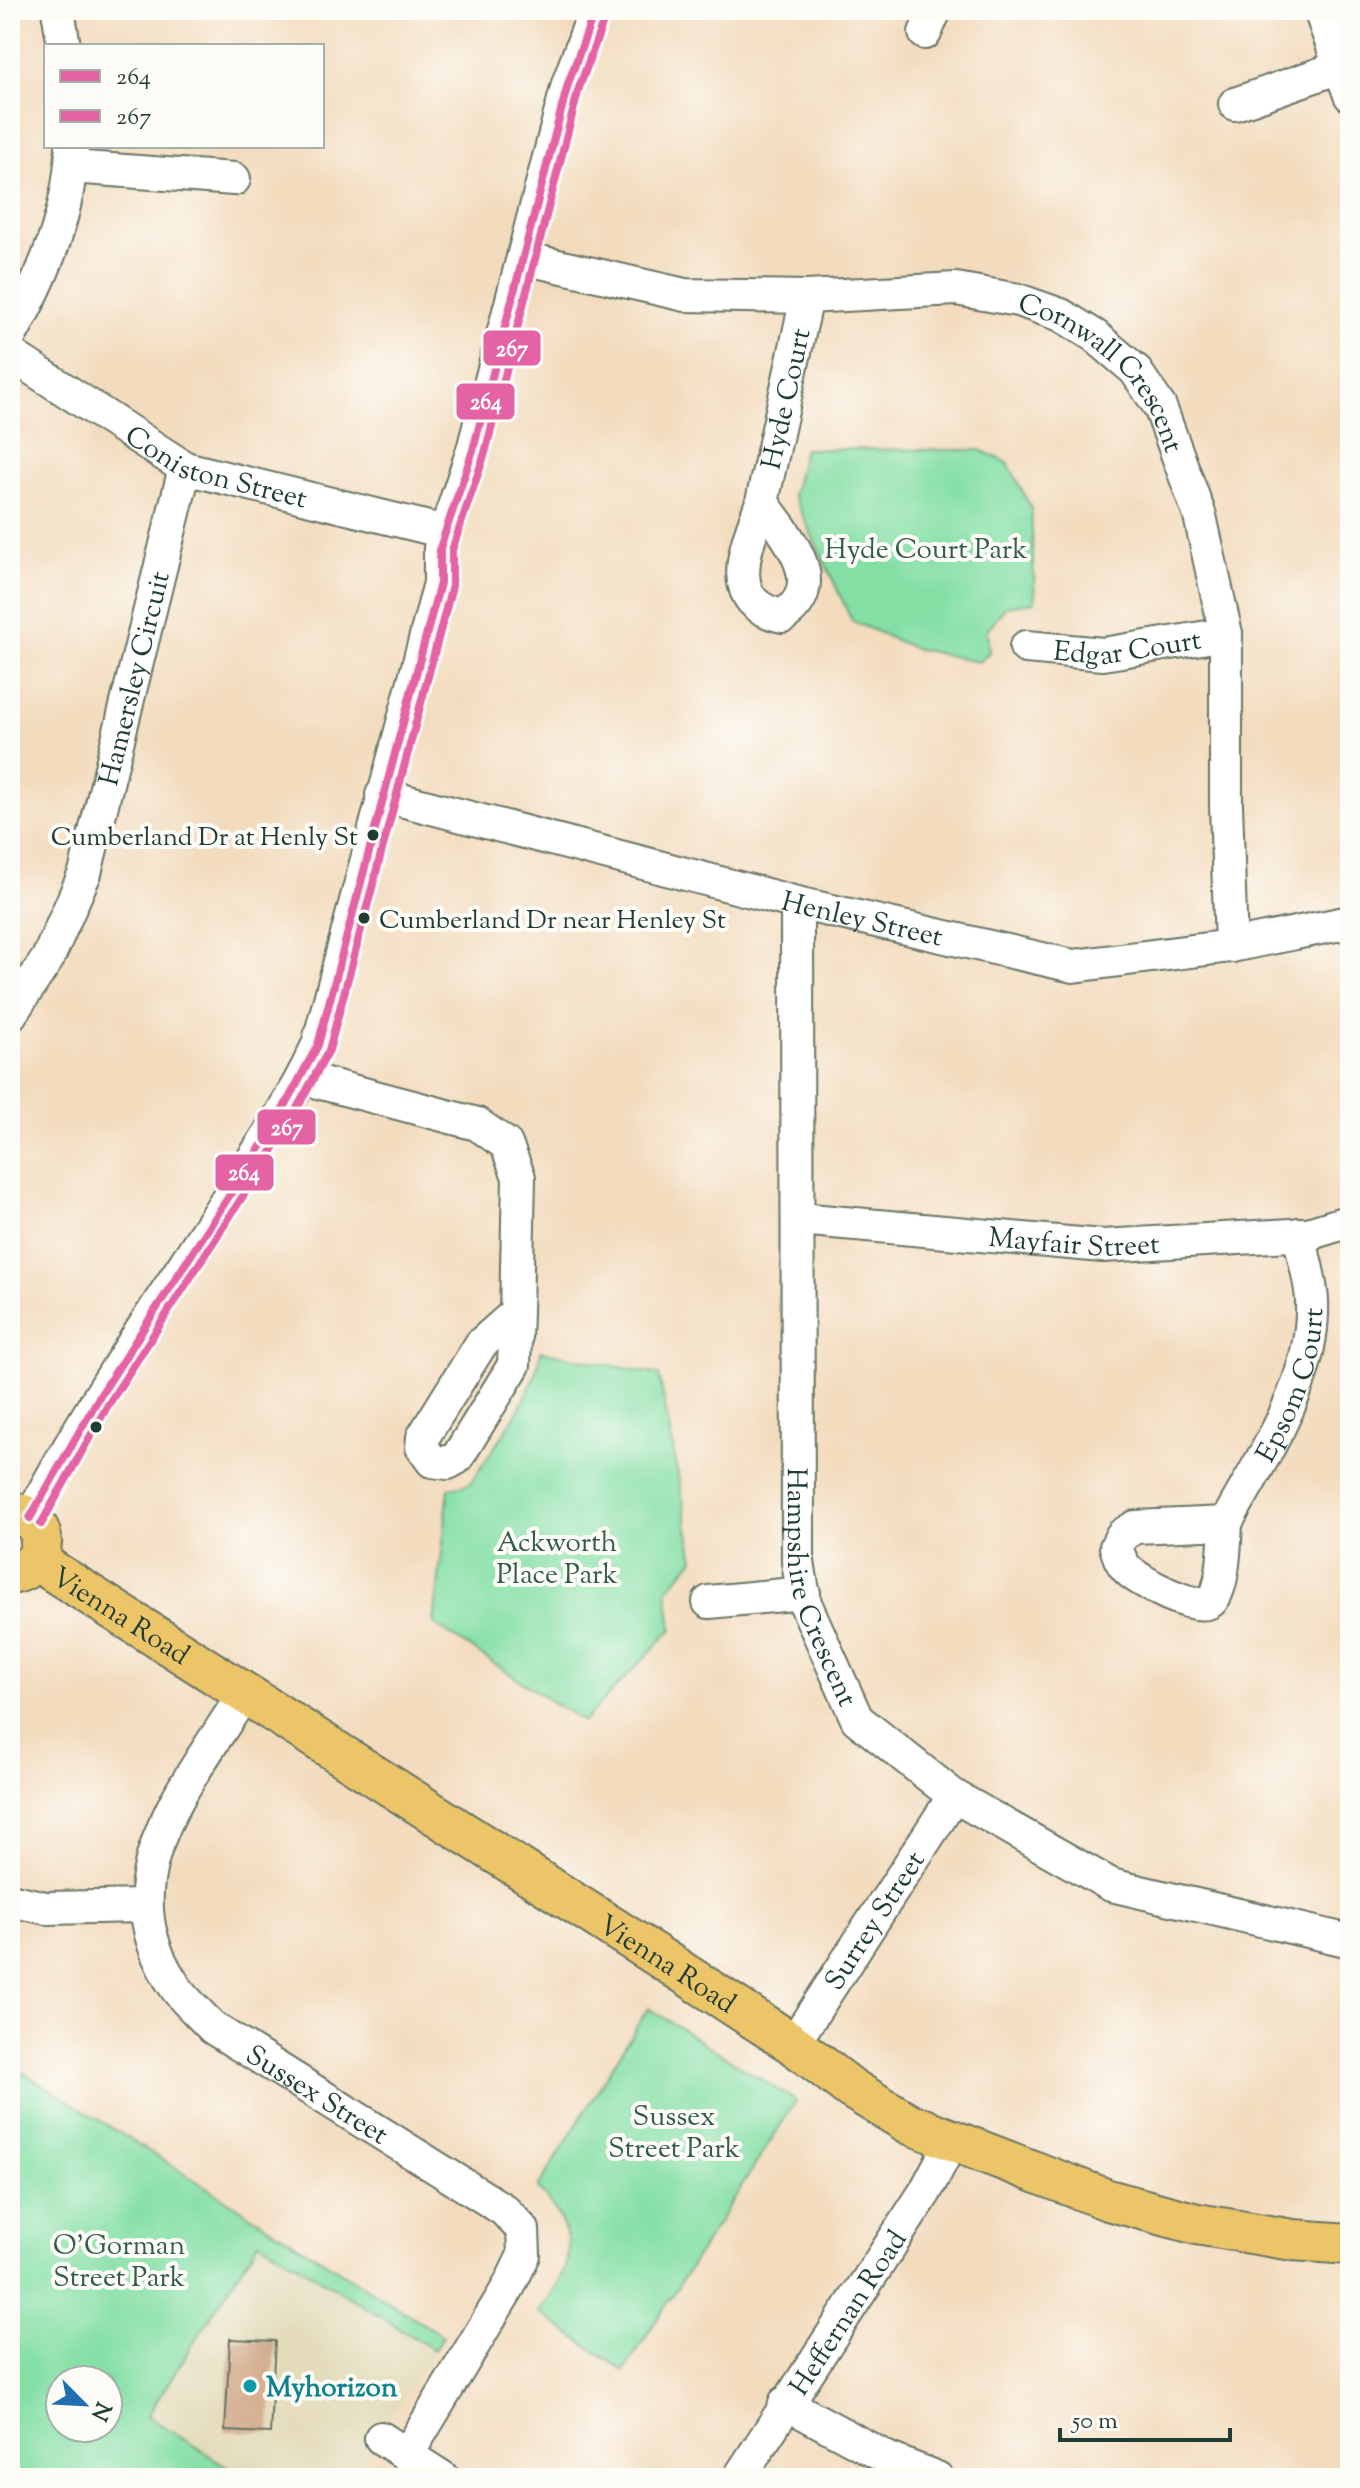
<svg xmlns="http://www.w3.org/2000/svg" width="1360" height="2488" viewBox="0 0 1360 2488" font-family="'Sorts Mill Goudy',serif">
<rect width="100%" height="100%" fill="#fdfcf7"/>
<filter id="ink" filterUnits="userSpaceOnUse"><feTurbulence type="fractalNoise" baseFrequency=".0125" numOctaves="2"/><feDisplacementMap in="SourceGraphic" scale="16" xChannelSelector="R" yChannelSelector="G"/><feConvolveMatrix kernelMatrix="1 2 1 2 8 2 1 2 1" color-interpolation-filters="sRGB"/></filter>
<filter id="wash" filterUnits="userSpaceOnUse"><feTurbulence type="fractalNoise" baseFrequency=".006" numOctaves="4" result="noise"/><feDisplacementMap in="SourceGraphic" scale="32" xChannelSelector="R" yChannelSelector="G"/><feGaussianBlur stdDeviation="1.8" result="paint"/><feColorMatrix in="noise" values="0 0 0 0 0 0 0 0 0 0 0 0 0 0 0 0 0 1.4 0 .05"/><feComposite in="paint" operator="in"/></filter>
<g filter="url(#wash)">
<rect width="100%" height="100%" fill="#f3dcbe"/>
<!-- built -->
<path fill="#e3dbba" d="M259,2241L434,2350L353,2478H245L147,2416Z"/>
<!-- green -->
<path fill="#84dfa5" stroke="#528e6c" stroke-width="2" fill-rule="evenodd" d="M804,449L980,450L1008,463L1031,508L1035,602L1006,606L987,630L989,652L979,662L913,648L852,621L793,495Z
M541,1351L659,1375L694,1559L667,1591L672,1629L583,1722L434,1624L449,1488L470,1484C496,1443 533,1400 541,1351Z
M648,2008L796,2101L624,2371L539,2312C577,2262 579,2237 538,2188Z
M10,2064L443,2336L434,2350L259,2241L147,2416L245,2478H10ZM108,2380V2428H60V2380Z"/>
<g id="blocks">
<!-- building -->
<path fill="#d2ac8c" d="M230,2339L275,2341L270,2433L225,2431Z"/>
</g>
</g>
<g filter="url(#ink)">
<use href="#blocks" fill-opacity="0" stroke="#697564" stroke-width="2"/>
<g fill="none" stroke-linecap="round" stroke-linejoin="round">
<defs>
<g id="minor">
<path d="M58,10L64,46"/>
<path d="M1320,10L1350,95"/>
<path d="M925,33L935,10"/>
<path d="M1235,104L1340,67"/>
<path d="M71,167L234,179"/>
<path id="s1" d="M523,258L685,295L807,297L956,289L1018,300L1061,315L1095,336L1135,370L1160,407L1200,516L1226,634V805L1231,946"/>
<path d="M10,336C43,278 70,214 72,146"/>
<path id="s2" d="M10,354L185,468L445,532"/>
<path d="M762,502C785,535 831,583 783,616C719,604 748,541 762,502Z"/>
<path id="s3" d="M762,502L807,297"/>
<path id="s4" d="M1026,647L1103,654L1226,634"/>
<path id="s5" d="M382,795L797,903L1073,966L1231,946L1350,922"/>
<path id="s6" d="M797,903L798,1562L805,1603L857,1719L954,1796L1111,1885L1350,1941"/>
<path id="s7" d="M10,1015L48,958L85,873L185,468"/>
<path d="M303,1078L477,1124L506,1144L519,1177L516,1313"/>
<path id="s8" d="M799,1219L1103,1246L1308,1234L1350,1221"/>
<path d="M516,1313L514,1365L457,1458L448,1463L432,1461L422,1447L423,1437L481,1344Z"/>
<path d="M30,1518C86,1410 156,1309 222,1207C256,1154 292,1102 318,1045L440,583V548L473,450L568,84L595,10"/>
<path d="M1226,1523C1225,1540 1224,1590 1211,1601C1197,1613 1138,1581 1127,1569C1121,1563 1119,1556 1116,1547L1122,1535L1135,1527Z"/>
<path id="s9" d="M1226,1523C1263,1455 1315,1382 1312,1301C1311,1279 1303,1256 1299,1234"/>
<path d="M709,1602L804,1593"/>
<path id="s10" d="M243,1695C187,1786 101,1880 176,1988C186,2002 201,2015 213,2028L504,2210L523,2230L524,2255L509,2286L407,2455"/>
<path d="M10,1900L46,1908L144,1906"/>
<path id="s11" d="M793,2044L954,1796"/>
<path d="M785,2403L887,2458L937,2478"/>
<path d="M381,2438L443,2478"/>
<path id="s12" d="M739,2478L925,2192L951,2143"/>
</g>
<g id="major">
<path d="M10,1512C52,1516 51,1568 10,1574"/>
<path id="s13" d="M37,1561L659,1957L793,2044L852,2089L910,2124L1108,2200L1197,2224L1293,2240L1350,2244"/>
</g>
</defs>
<!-- minor casing -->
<use href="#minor" stroke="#697564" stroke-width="36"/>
<!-- major casing -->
<use href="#major" stroke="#697564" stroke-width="44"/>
<!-- minor -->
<use href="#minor" stroke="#fff" stroke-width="32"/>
<!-- major -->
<use href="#major" stroke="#edc569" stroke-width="40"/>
<defs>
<path id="bus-1" d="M30,1518L98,1399L273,1128L318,1045L440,583V548L473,450L568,84L595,10"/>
<path id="bus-2" d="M41,1524L108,1405L283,1134L329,1050L452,586V550L485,453L579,88L606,14"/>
</defs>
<!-- bus-1 casing -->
<use href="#bus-1" stroke="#fdfcf7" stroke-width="14"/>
<!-- bus-2 casing -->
<use href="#bus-2" stroke="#fdfcf7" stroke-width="14"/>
<!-- bus-1 -->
<use href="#bus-1" stroke="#e463a4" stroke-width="8"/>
<!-- bus-2 -->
<use href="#bus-2" stroke="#e463a4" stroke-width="8"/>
</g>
</g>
<!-- markers -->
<g fill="#1f3d34" stroke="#fdfcf7" stroke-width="3">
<circle cx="373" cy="835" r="7"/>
<circle cx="364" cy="918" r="7"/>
<circle cx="96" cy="1427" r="7"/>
</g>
<circle fill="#0f9aa8" stroke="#fdfcf7" stroke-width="3" cx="250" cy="2386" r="8"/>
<g text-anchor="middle" stroke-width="8" stroke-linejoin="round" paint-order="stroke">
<!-- bus labels -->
<g font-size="26" fill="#1f3d34" stroke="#fdfcf7" text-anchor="end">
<text x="358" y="845">Cumberland Dr at Henly St</text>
<text x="379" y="928" text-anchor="start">Cumberland Dr near Henley St</text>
</g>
<!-- street labels -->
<g font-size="28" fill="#1f3d34" stroke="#fdfcf7">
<text dy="10" stroke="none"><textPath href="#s1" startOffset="616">Cornwall Crescent</textPath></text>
<text dy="10" stroke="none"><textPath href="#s3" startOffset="106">Hyde Court</textPath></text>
<text dy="10" stroke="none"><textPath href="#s2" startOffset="238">Coniston Street</textPath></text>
<text dy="10" stroke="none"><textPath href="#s4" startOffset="102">Edgar Court</textPath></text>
<text dy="10" stroke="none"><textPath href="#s7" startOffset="362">Hamersley Circuit</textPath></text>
<text dy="10" stroke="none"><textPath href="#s5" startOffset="496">Henley Street</textPath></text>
<text dy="10" stroke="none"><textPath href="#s8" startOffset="276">Mayfair Street</textPath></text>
<text dy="10" stroke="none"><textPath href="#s9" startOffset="154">Epsom Court</textPath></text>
<text dy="10" stroke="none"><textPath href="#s6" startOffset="688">Hampshire Crescent</textPath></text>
<text dy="10" stroke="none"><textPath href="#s13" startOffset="100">Vienna Road</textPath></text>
<text dy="10" stroke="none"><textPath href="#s11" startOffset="148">Surrey Street</textPath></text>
<text dy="10" stroke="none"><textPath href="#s13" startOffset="748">Vienna Road</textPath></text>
<text dy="10" stroke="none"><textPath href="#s10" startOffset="502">Sussex Street</textPath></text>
<text dy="10" stroke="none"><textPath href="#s12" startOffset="198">Heffernan Road</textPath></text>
</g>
<!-- park labels -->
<g font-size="28" fill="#335d4b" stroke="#fdfcf7">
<text x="926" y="558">Hyde Court Park</text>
<text x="557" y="1551">Ackworth<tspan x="557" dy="32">Place Park</tspan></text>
<text x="674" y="2125">Sussex<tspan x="674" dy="32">Street Park</tspan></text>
<text x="119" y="2254">O'Gorman<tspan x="119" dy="32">Street Park</tspan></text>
</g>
<!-- culture labels -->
<g font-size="28" font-weight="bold" fill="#0d838f" stroke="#fdfcf7" text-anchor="start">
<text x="266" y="2396">Myhorizon</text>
</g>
</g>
<g stroke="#fdfcf7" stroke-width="3">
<rect x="482" y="329" width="60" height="38" rx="8" fill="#e463a4"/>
<rect x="455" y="382" width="61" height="39" rx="8" fill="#e463a4"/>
<rect x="256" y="1108" width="61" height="38" rx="8" fill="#e463a4"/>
<rect x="214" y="1153" width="61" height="39" rx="8" fill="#e463a4"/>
</g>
<g font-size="22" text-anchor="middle" font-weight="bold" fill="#fff">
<text x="512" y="356">267</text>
<text x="486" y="409">264</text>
<text x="287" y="1135">267</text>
<text x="244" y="1180">264</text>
</g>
<!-- margin -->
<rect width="1360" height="2488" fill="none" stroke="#fdfcf7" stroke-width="40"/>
<!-- legend -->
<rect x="44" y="44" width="280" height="104" fill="#fdfcf7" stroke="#a4b0a9" stroke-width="2"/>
<rect x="60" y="70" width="40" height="12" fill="#e463a4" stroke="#a4b0a9" stroke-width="2"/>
<text x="116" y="84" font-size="24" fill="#1f3d34">264</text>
<rect x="60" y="110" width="40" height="12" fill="#e463a4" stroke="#a4b0a9" stroke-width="2"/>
<text x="116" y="124" font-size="24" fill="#1f3d34">267</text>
<!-- north arrow -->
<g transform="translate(84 2404) rotate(114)"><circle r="38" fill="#fdfcf7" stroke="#a4b0a9" stroke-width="2"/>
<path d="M0-6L14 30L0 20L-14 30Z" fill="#1f6fb2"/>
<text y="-12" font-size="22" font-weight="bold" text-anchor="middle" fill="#1f3d34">N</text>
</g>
<!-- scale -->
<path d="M1060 2428v12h170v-12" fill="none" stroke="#1f3d34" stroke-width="4"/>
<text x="1072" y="2428" font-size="24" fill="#1f3d34" stroke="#fdfcf7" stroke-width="6" paint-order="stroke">50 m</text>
</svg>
